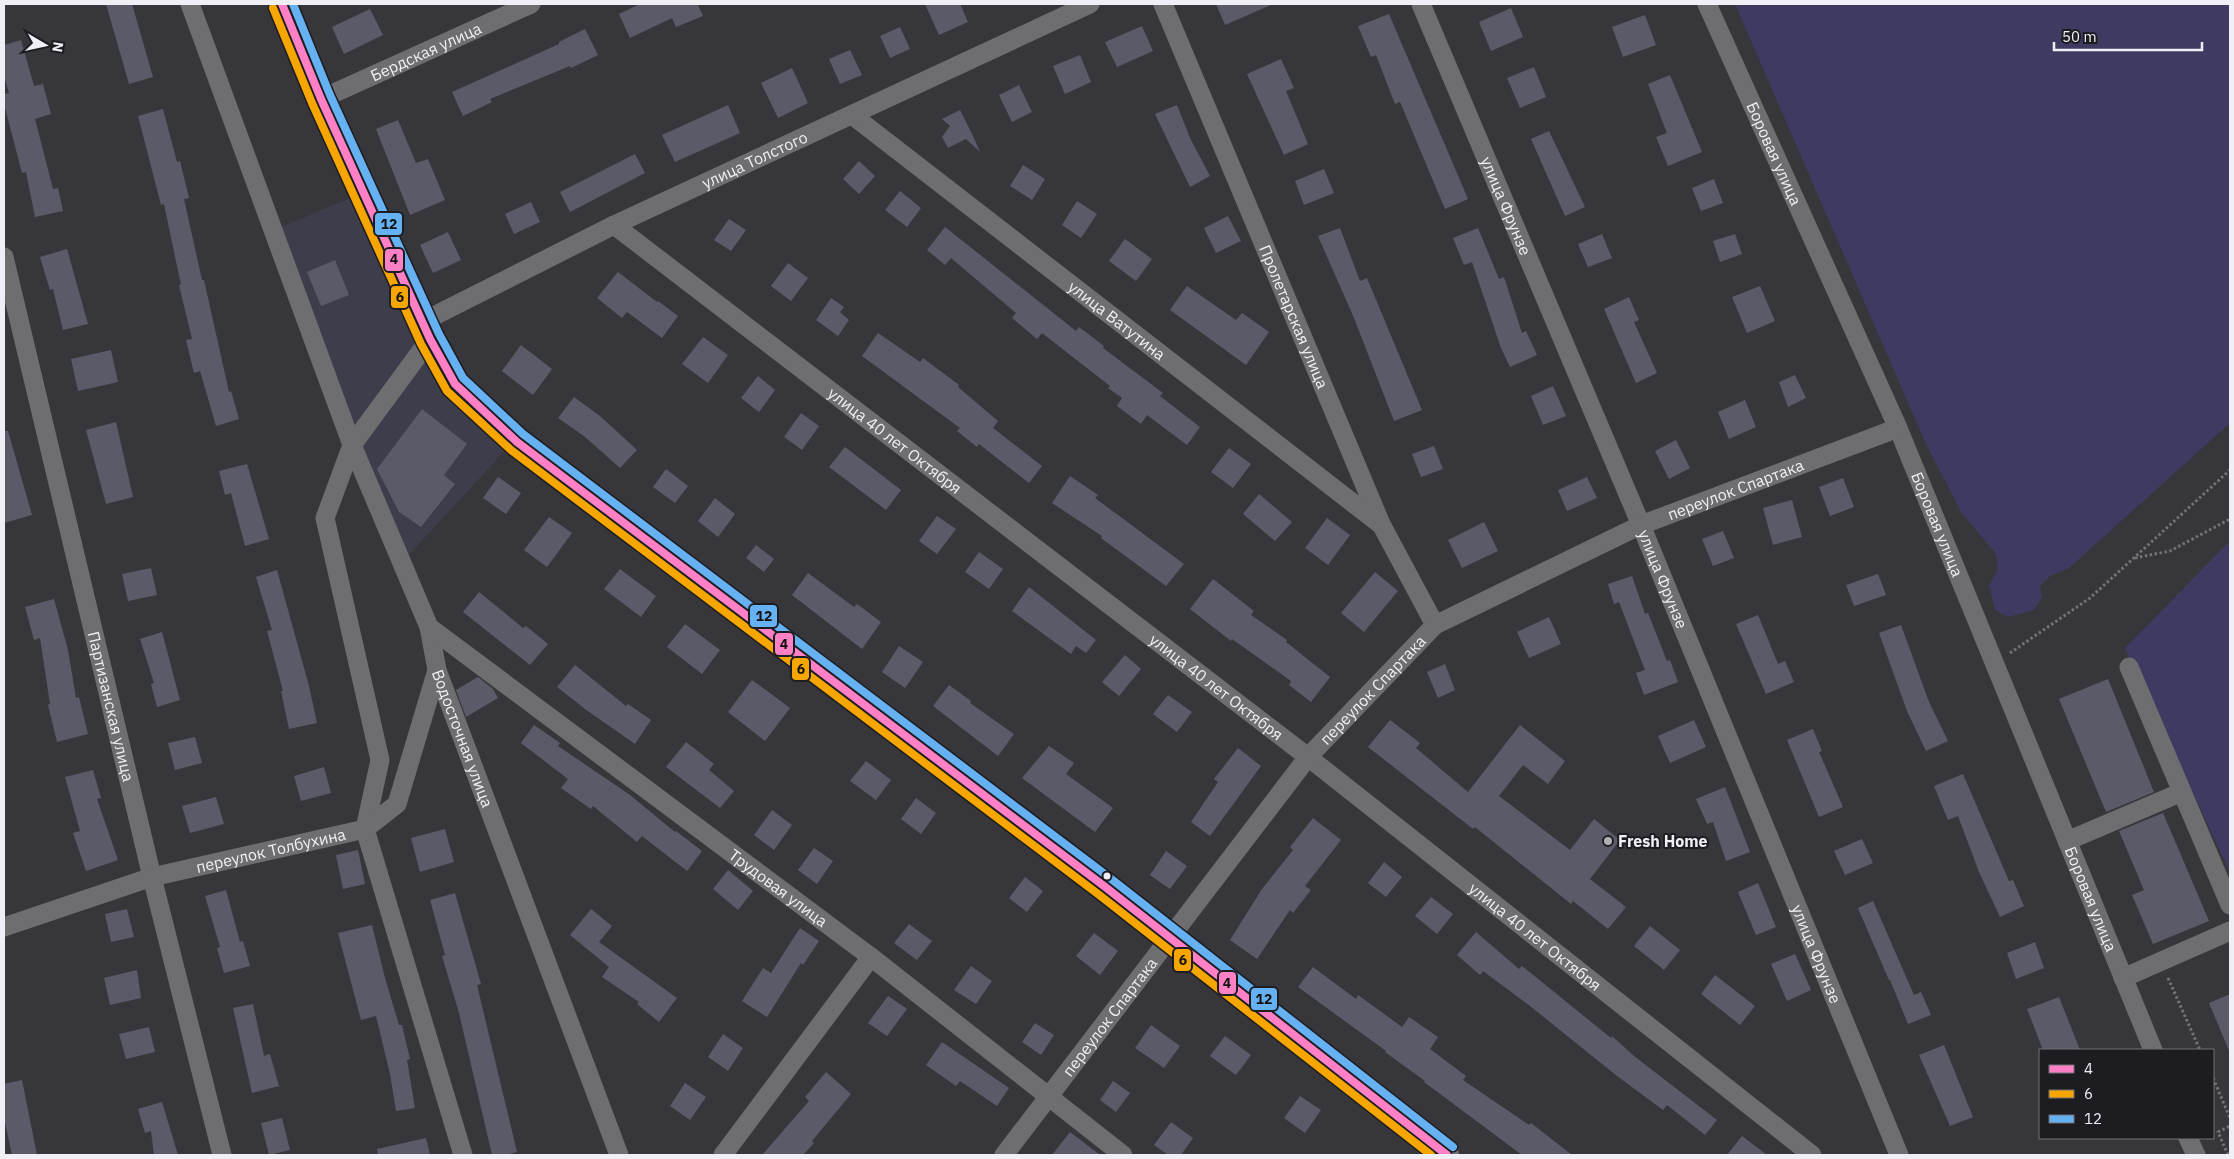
<svg xmlns="http://www.w3.org/2000/svg" width="2234" height="1159" viewBox="0 0 2234 1159" font-family="'IBM Plex Sans',sans-serif">
<rect width="100%" height="100%" fill="#37373b"/>
<!-- built -->
<path fill="#3e3d4b" d="M357,195L433,379L511,444L407,557L277,229Z"/>
<!-- green -->
<path fill="#3f3a62" d="M1735,4H2230V423L2069,568L2050,576L2040,586L2042,597L2034,610L2008,617L1995,610L1989,585L1998,569L1996,554L1961,512L1926,444Z
M2230,541V872L2125,648Z"/>
<!-- building -->
<path fill="#5b5a68" d="M106,4H132L153,77L129,84Z
M640,4H701L698,5L703,16L676,27L672,18L630,38L619,14Z
M925,4H960L968,22L939,35Z
M1216,4H1273L1225,25Z
M1511,8L1523,37L1491,51L1479,22Z
M370,9L383,35L344,54L332,27Z
M1389,14L1468,199L1445,209L1400,102L1395,104L1376,55L1371,57L1358,26Z
M1645,15L1656,45L1623,57L1612,27Z
M1142,26L1153,51L1117,67L1105,42Z
M900,27L910,49L890,58L880,36Z
M585,29L598,55L571,68L570,66L490,99L492,102L463,116L452,92L559,44V42Z
M21,40L34,86L43,84L51,114L35,119L53,189L58,188L63,211L35,217L26,172L22,173L4,104V94L9,93L4,76V45Z
M850,50L862,75L840,84L829,59Z
M1080,55L1091,82L1065,94L1053,66Z
M1281,59L1294,88L1286,91L1308,144L1284,155L1247,74Z
M1534,67L1546,97L1520,108L1507,78Z
M792,68L808,103L778,118L761,83Z
M1670,75L1702,152L1668,166L1656,137L1667,133L1648,84Z
M1019,85L1032,112L1012,122L999,95Z
M728,105L740,133L675,162L662,135Z
M1177,105L1190,138L1210,176L1190,187L1155,114Z
M163,109L177,162L180,161L189,198L184,199L202,280H204L229,392L231,391L239,419L216,426L200,371L194,373L186,340L192,339L179,285H181L164,204L161,205L138,116Z
M960,110L973,136L980,152L966,139L948,148L942,137L950,126L942,119Z
M398,120L416,163L428,159L445,200L410,215L376,129Z
M1549,131L1585,207L1565,216L1531,139Z
M635,154L645,173L570,212L560,192Z
M859,161L875,176L859,194L843,179Z
M1023,165L1045,179L1032,200L1010,186Z
M1324,169L1334,193L1304,205L1295,181Z
M1714,179L1723,203L1701,211L1692,188Z
M900,191L921,208L907,227L885,210Z
M1077,201L1097,214L1081,238L1062,225Z
M531,202L540,222L514,234L505,214Z
M1228,216L1241,241L1216,253L1204,228Z
M729,219L746,230L731,251L714,240Z
M945,227L1076,331L1079,327L1104,346L1103,348L1163,393L1160,396L1200,427L1187,445L1147,415L1141,424L1117,406L1122,398L1108,388L1110,386L1042,333L1037,339L1012,318L1016,313L951,258L945,265L927,250Z
M1340,228L1360,281L1367,278L1422,410L1394,421L1354,318L1318,236Z
M1478,228L1499,279L1504,277L1522,333L1526,331L1537,355L1510,367L1501,348L1472,262L1464,265L1453,238Z
M448,232L461,260L433,273L420,245Z
M1602,234L1612,258L1588,267L1578,244Z
M1735,234L1742,254L1720,262L1713,241Z
M1125,239L1152,259L1136,281L1109,261Z
M67,249L88,324L63,330L53,289L50,290L40,257Z
M335,260L349,295L321,306L307,272Z
M788,263L808,278L791,301L771,286Z
M618,272L657,302L658,301L678,316L662,338L627,312L622,318L597,298Z
M1187,286L1236,320L1242,313L1269,332L1246,365L1170,310Z
M1760,286L1775,321L1747,333L1732,297Z
M1629,297L1639,320L1634,322L1657,373L1636,383L1604,309Z
M831,298L844,307L840,312L849,320L838,336L816,320Z
M878,333L920,362L923,358L959,385L958,387L998,421L993,428L1042,466L1029,483L979,444L977,447L957,431L960,428L862,356Z
M703,337L728,355L708,383L682,364Z
M521,345L552,369L533,395L502,371Z
M111,350L118,382L78,391L71,359Z
M1795,375L1806,398L1788,407L1779,382Z
M758,376L775,390L759,412L741,398Z
M1553,386L1566,416L1543,425L1531,396Z
M574,397L600,416L637,450L620,468L584,436L558,418Z
M1745,400L1756,427L1729,439L1718,412Z
M422,409L467,444L444,475L455,484L421,527L399,512L377,469Z
M801,413L819,426L802,450L784,437Z
M116,422L133,497L106,504L86,430Z
M4,431H8L32,515L4,523Z
M1676,440L1690,468L1669,479L1655,451Z
M1434,446L1443,469L1421,477L1412,454Z
M845,447L901,490L886,510L829,467Z
M1229,448L1251,464L1233,488L1211,472Z
M247,464L269,539L245,546L231,493L225,495L219,471Z
M666,469L688,486L675,503L653,487Z
M1070,476L1098,495L1095,498L1184,564L1166,586L1101,538L1102,536L1052,503Z
M498,477L521,493L506,514L483,498Z
M1587,477L1597,498L1567,511L1558,490Z
M1843,478L1854,507L1830,516L1819,487Z
M1259,494L1292,522L1275,541L1243,514Z
M715,498L735,514L718,537L698,521Z
M1792,500L1802,537L1773,545L1763,508Z
M937,516L956,529L937,554L919,541Z
M549,517L572,533L547,567L524,550Z
M1327,518L1350,535L1328,565L1305,548Z
M1484,522L1498,551L1462,568L1448,540Z
M1723,531L1734,558L1713,566L1702,539Z
M756,545L774,559L764,572L746,558Z
M979,552L1003,569L989,589L965,572Z
M151,568L157,595L128,601L122,574Z
M620,569L656,596L641,617L604,589Z
M277,570L309,686L317,723L289,729L281,691H283L267,631L272,630L256,577Z
M1375,572L1398,591L1364,632L1341,613Z
M808,573L854,607L857,604L881,622L862,649L792,595Z
M1878,574L1886,595L1854,606L1846,585Z
M1632,576L1645,614L1648,613L1667,661L1670,660L1678,682L1644,695L1636,673L1645,670L1619,602L1614,604L1608,584Z
M1213,579L1254,611L1251,615L1287,640L1286,642L1330,677L1311,702L1289,685L1291,681L1232,639L1231,641L1190,609Z
M1029,587L1096,640L1086,653L1076,646L1071,654L1012,611Z
M479,592L523,628L526,626L548,644L530,665L463,612Z
M54,599L68,650L76,698L79,697L88,734L57,742L48,705L50,704L40,638L34,640L25,607Z
M1758,615L1778,664L1785,661L1794,682L1766,694L1736,624Z
M1549,617L1561,644L1529,658L1517,632Z
M685,624L720,650L702,674L667,647Z
M1901,625L1929,702L1948,741L1926,751L1907,711L1879,633Z
M162,632L180,700L157,707L151,684L154,683L140,639Z
M899,646L923,662L905,688L882,672Z
M1125,655L1141,669L1119,696L1102,682Z
M1445,664L1455,690L1438,698L1427,672Z
M575,665L626,706L628,704L651,720L635,744L585,709L557,687Z
M478,677L493,689L498,698L466,717L456,690Z
M2108,679L2154,792L2106,812L2059,699Z
M752,680L790,708L765,741L728,712Z
M949,685L971,701L970,703L1014,734L998,756L933,706Z
M1168,695L1192,712L1177,732L1153,714Z
M1390,720L1420,743L1416,748L1468,792L1520,725L1565,761L1548,784L1523,765L1499,796L1570,850L1594,819L1620,840L1590,879L1626,907L1608,929L1573,901L1571,904L1475,827L1473,829L1368,747Z
M1694,720L1706,747L1670,763L1658,736Z
M534,725L560,743L558,746L630,795L675,832L676,831L702,851L687,871L642,836L637,842L593,806L591,809L561,788L568,779L521,743Z
M1813,729L1822,751L1819,752L1843,807L1819,817L1787,740Z
M195,737L202,763L175,770L168,743Z
M686,742L714,764L709,770L734,791L720,808L666,767Z
M1049,746L1074,763L1066,774L1113,808L1095,832L1022,778Z
M1238,748L1261,766L1210,836L1191,822L1218,782L1214,779Z
M866,761L891,780L876,800L850,781Z
M324,767L331,793L301,801L294,776Z
M93,770L101,798L97,799L118,860L86,871L73,833L80,831L65,777Z
M1963,774L2009,881L2013,880L2024,906L2000,917L1979,872L1958,816L1948,820L1934,786Z
M1725,787L1750,852L1726,861L1713,822L1707,824L1696,799Z
M216,797L224,824L190,833L182,806Z
M916,798L936,813L921,834L901,819Z
M772,810L792,825L774,850L754,835Z
M2163,813L2209,921L2153,944L2132,895L2144,890L2119,831Z
M1313,818L1341,840L1305,886L1311,890L1293,913L1290,910L1257,959L1230,940L1262,889L1293,850L1290,847Z
M445,829L454,862L420,872L411,838Z
M1862,839L1873,863L1845,875L1834,851Z
M814,848L833,861L817,884L798,870Z
M358,850L365,884L343,889L336,855Z
M1166,851L1187,866L1170,889L1150,875Z
M1384,862L1402,877L1386,897L1368,883Z
M728,870L753,891L738,910L713,889Z
M1025,877L1043,891L1027,912L1009,898Z
M1758,883L1776,927L1756,935L1738,892Z
M226,890L240,942L243,941L250,966L224,973L217,948L220,947L205,896Z
M455,893L481,984L477,985L517,1152L506,1155H492L459,1013L442,956L445,955L430,900Z
M1431,897L1453,914L1437,934L1415,916Z
M1873,901L1914,995L1921,992L1931,1015L1908,1024L1890,980H1889L1858,908Z
M127,909L134,937L111,942L105,914Z
M591,909L612,926L599,942L677,998L659,1022L637,1004L639,1002L602,977L609,967L570,935Z
M909,924L932,941L917,960L894,943Z
M372,925L385,978L399,1025H402L410,1059L407,1060L415,1108L396,1111L390,1074L376,1016L361,1020L338,933Z
M1650,926L1680,950L1664,970L1634,946Z
M800,928L819,941L803,965L801,963L767,1017L742,1001L763,968L771,973Z
M1476,932L1519,969L1522,966L1611,1038L1612,1036L1634,1056L1717,1120L1705,1135L1667,1105L1663,1110L1617,1076L1530,1006L1483,971L1480,975L1457,955Z
M1094,933L1118,951L1100,975L1076,956Z
M2035,942L2044,968L2016,979L2007,953Z
M1795,954L1811,990L1787,1001L1771,964Z
M971,966L992,981L976,1004L954,990Z
M1313,967L1356,999L1358,995L1402,1027L1409,1017L1438,1037L1430,1049L1466,1076L1463,1080L1529,1125L1531,1123L1572,1155H1522L1424,1082L1425,1081L1385,1052L1386,1051L1298,987Z
M137,970L141,998L110,1005L104,978Z
M1715,975L1755,1006L1740,1025L1701,994Z
M2230,994V1053L2209,1003Z
M888,996L907,1009L887,1036L868,1023Z
M2059,997L2080,1050H2043L2027,1009Z
M253,1004L264,1056L270,1054L279,1086L252,1093L233,1008Z
M1035,1023L1054,1035L1041,1055L1022,1042Z
M1151,1025L1180,1046L1164,1068L1135,1048Z
M149,1027L155,1052L126,1059L119,1034Z
M723,1034L743,1048L728,1071L708,1057Z
M1225,1036L1251,1055L1236,1075L1210,1056Z
M942,1042L1009,1088L997,1106L960,1081L956,1086L926,1065Z
M1944,1045L1973,1117L1950,1126L1919,1055Z
M826,1072L851,1094L812,1141L814,1143L803,1155H762L809,1101L805,1097Z
M22,1080L37,1155H12L4,1118V1084Z
M1113,1081L1130,1093L1116,1112L1100,1100Z
M685,1083L706,1097L690,1120L670,1106Z
M1300,1096L1321,1110L1305,1133L1284,1118Z
M162,1102L178,1155H154L151,1131L145,1133L138,1109Z
M282,1118L290,1150L269,1155L261,1123Z
M1171,1122L1193,1138L1181,1155H1168L1154,1145Z
M1070,1132L1100,1155H1052Z
M1742,1136L1767,1155H1727Z
M426,1138L430,1155H378L377,1149Z"/>
<g fill="none" stroke-linecap="round" stroke-linejoin="round">
<!-- path -->
<path stroke="#737376" stroke-width="3" stroke-dasharray="2.5 2.5" stroke-linecap="butt" d="M2135,558L2170,551L2230,519
M2010,653L2090,598L2230,470
M2168,978L2200,1050
M2213,1078L2230,1118
M2228,1155L2218,1132L2230,1126"/>
<!-- minor -->
<g stroke="#6e6e71" stroke-width="19">
<path d="M190,4L352,445L325,518L380,760L365,829L463,1155"/>
<path id="s1" d="M1163,4L1381,524L1435,625"/>
<path id="s2" d="M1421,4L1641,525L1899,1155"/>
<path id="s3" d="M1707,4L1898,428L2153,1050"/>
<path id="s4" d="M321,99L531,4"/>
<path id="s5" d="M852,115L1380,524"/>
<path id="s6" d="M614,225L1308,757L1812,1155"/>
<path id="s7" d="M4,257L152,877L222,1155"/>
<path id="s8" d="M422,322L614,225L1090,4"/>
<path id="s9" d="M430,339L352,445L429,627L437,670L619,1155"/>
<path id="s10" d="M429,627L871,957L1123,1155"/>
<path d="M2129,667L2230,905"/>
<path d="M2067,841L2182,792"/>
<path id="s11" d="M4,927L152,877L365,829L397,804L437,670"/>
<path d="M2123,978L2230,931"/>
<path d="M2188,1138L2196,1155"/>
<path d="M723,1155L871,957"/>
<path id="s12" d="M1004,1155L1308,757L1435,625L1641,525L1898,428"/>
</g>
<!-- major -->
<path stroke="#73727a" stroke-width="24" d="M282,4L321,99L430,339L455,384L517,442L1104,886L1447,1155"/>
<defs>
<path id="bus-1" d="M282,4L321,99L430,339L455,384L517,442L1104,886L1447,1155"/>
<path id="bus-2" d="M273,8L312,103L421,344L447,391L511,450L1098,894L1431,1155"/>
<path id="bus-3" d="M293,4L330,95L439,334L463,378L523,434L1110,878L1453,1147"/>
</defs>
<!-- bus-1 casing -->
<use href="#bus-1" stroke="#1d1d21" stroke-width="11"/>
<!-- bus-2 casing -->
<use href="#bus-2" stroke="#1d1d21" stroke-width="11"/>
<!-- bus-3 casing -->
<use href="#bus-3" stroke="#1d1d21" stroke-width="11"/>
<!-- bus-1 -->
<use href="#bus-1" stroke="#ff80c5" stroke-width="8"/>
<!-- bus-2 -->
<use href="#bus-2" stroke="#f7a600" stroke-width="8"/>
<!-- bus-3 -->
<use href="#bus-3" stroke="#66b1f2" stroke-width="8"/>
</g>
<!-- markers -->
<circle fill="#afafb4" stroke="#1d1d21" stroke-width="2" cx="1608" cy="841" r="5"/>
<circle fill="#efeff5" stroke="#1d1d21" stroke-width="2" cx="1107" cy="876" r="4.5"/>
<g text-anchor="middle" stroke-width="4" stroke-linejoin="round" paint-order="stroke">
<!-- street labels -->
<g font-size="16" fill="#efeff5" stroke="#1d1d21">
<text dy="6" stroke="none"><textPath href="#s4" startOffset="115">Бердская улица</textPath></text>
<text dy="6" stroke="none"><textPath href="#s3" startOffset="164">Боровая улица</textPath></text>
<text dy="6" stroke="none"><textPath href="#s8" startOffset="370">улица Толстого</textPath></text>
<text dy="6" stroke="none"><textPath href="#s2" startOffset="219">улица Фрунзе</textPath></text>
<text dy="6" stroke="none"><textPath href="#s1" startOffset="339">Пролетарская улица</textPath></text>
<text dy="6" stroke="none"><textPath href="#s5" startOffset="335">улица Ватутина</textPath></text>
<text dy="6" stroke="none"><textPath href="#s6" startOffset="354">улица 40 лет Октября</textPath></text>
<text dy="6" stroke="none"><textPath href="#s12" startOffset="1014">переулок Спартака</textPath></text>
<text dy="6" stroke="none"><textPath href="#s3" startOffset="569">Боровая улица</textPath></text>
<text dy="6" stroke="none"><textPath href="#s2" startOffset="624">улица Фрунзе</textPath></text>
<text dy="6" stroke="none"><textPath href="#s6" startOffset="759">улица 40 лет Октября</textPath></text>
<text dy="6" stroke="none"><textPath href="#s12" startOffset="594">переулок Спартака</textPath></text>
<text dy="6" stroke="none"><textPath href="#s7" startOffset="462">Партизанская улица</textPath></text>
<text dy="6" stroke="none"><textPath href="#s9" startOffset="446">Водосточная улица</textPath></text>
<text dy="6" stroke="none"><textPath href="#s11" startOffset="278">переулок Толбухина</textPath></text>
<text dy="6" stroke="none"><textPath href="#s10" startOffset="436">Трудовая улица</textPath></text>
<text dy="6" stroke="none"><textPath href="#s3" startOffset="974">Боровая улица</textPath></text>
<text dy="6" stroke="none"><textPath href="#s6" startOffset="1164">улица 40 лет Октября</textPath></text>
<text dy="6" stroke="none"><textPath href="#s2" startOffset="1029">улица Фрунзе</textPath></text>
<text dy="6" stroke="none"><textPath href="#s12" startOffset="174">переулок Спартака</textPath></text>
</g>
<!-- poi labels -->
<g font-size="16" font-weight="bold" fill="#efeff5" stroke="#1d1d21" text-anchor="start">
<text x="1618" y="847">Fresh Home</text>
</g>
</g>
<g stroke="#1d1d21" stroke-width="2">
<rect x="374" y="212" width="29" height="24" rx="5" fill="#66b1f2"/>
<rect x="384" y="248" width="20" height="24" rx="5" fill="#ff80c5"/>
<rect x="390" y="285" width="19" height="24" rx="5" fill="#f7a600"/>
<rect x="749" y="604" width="29" height="24" rx="5" fill="#66b1f2"/>
<rect x="774" y="632" width="20" height="24" rx="5" fill="#ff80c5"/>
<rect x="791" y="657" width="19" height="24" rx="5" fill="#f7a600"/>
<rect x="1173" y="948" width="19" height="24" rx="5" fill="#f7a600"/>
<rect x="1218" y="971" width="19" height="24" rx="5" fill="#ff80c5"/>
<rect x="1250" y="987" width="28" height="24" rx="5" fill="#66b1f2"/>
</g>
<g font-size="14" text-anchor="middle" font-weight="bold" fill="#111">
<text x="389" y="229">12</text>
<text x="394" y="264">4</text>
<text x="400" y="302">6</text>
<text x="764" y="621">12</text>
<text x="784" y="649">4</text>
<text x="801" y="674">6</text>
<text x="1183" y="965">6</text>
<text x="1227" y="988">4</text>
<text x="1264" y="1004">12</text>
</g>
<!-- border -->
<rect width="2234" height="1159" fill="none" stroke="#efeff5" stroke-width="10"/>
<!-- legend -->
<rect x="2039" y="1049" width="175" height="90" fill="#1d1d21" stroke="#717176"/>
<rect x="2049" y="1065" width="25" height="8" fill="#ff80c5" stroke="#717176"/>
<text x="2084" y="1074" font-size="15" fill="#efeff5">4</text>
<rect x="2049" y="1090" width="25" height="8" fill="#f7a600" stroke="#717176"/>
<text x="2084" y="1099" font-size="15" fill="#efeff5">6</text>
<rect x="2049" y="1115" width="25" height="8" fill="#66b1f2" stroke="#717176"/>
<text x="2084" y="1124" font-size="15" fill="#efeff5">12</text>
<!-- north arrow -->
<g transform="translate(45 45) rotate(99)" stroke="#1d1d21" stroke-width="4" paint-order="stroke">
<path d="M0-4L9 19L0 12L-9 19Z" fill="#efeff5"/>
<text y="-8" font-size="14" font-weight="bold" text-anchor="middle" fill="#efeff5">N</text>
</g>
<!-- scale -->
<path d="M2054 42v8h148v-8" fill="none" stroke="#efeff5" stroke-width="2.5"/>
<text x="2062" y="42" font-size="15" fill="#efeff5" stroke="#1d1d21" stroke-width="4" paint-order="stroke">50 m</text>
</svg>
